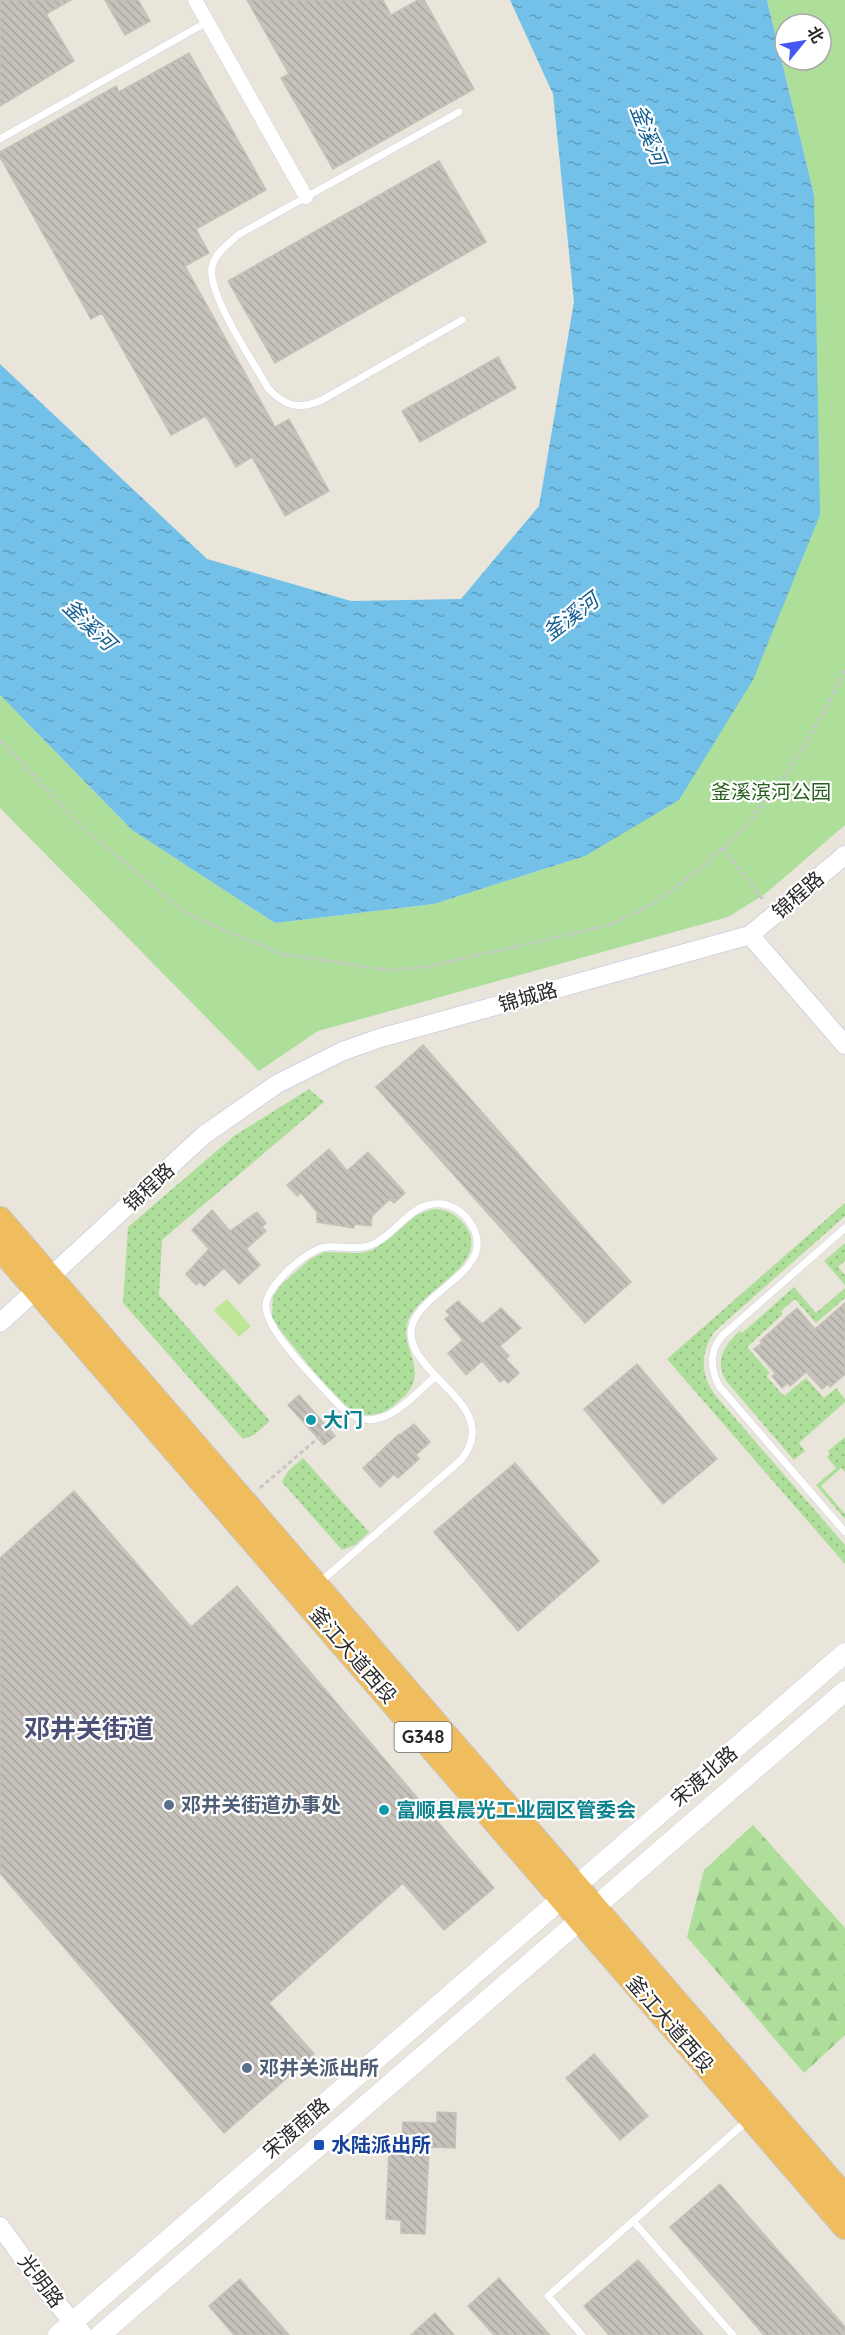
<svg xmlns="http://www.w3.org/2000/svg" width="845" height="2335" viewBox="0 0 845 2335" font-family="Quicksand,'Noto Sans SC',sans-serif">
<defs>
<pattern id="grass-dots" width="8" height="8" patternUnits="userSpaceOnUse" patternTransform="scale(1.5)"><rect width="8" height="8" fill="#adde9a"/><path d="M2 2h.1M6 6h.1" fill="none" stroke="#95be85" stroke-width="1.8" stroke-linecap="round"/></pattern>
<pattern id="forest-firs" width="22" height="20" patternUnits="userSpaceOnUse" patternTransform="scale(1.5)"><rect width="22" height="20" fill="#adde9a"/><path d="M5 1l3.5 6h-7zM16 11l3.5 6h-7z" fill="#95be85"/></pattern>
<pattern id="water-ripples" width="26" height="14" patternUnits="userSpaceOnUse" patternTransform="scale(1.5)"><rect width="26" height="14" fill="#73c1e8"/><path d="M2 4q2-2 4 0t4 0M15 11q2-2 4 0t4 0" fill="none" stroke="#5e9dbc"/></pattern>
<pattern id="building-back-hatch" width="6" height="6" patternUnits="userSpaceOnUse" patternTransform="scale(1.5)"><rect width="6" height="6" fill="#c6c1bb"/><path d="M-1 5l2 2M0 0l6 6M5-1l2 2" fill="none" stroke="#aaa6a1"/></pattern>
</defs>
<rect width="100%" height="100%" fill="#eae5db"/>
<!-- grass -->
<path fill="url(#grass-dots)" d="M309,1089L324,1102L162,1240L159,1295L270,1421L254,1435L243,1439L123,1303L128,1227L234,1136Z
M845,1203V1216L715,1331C700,1352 700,1374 715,1395L845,1545V1564L667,1359Z
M433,1209C446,1209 456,1214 464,1224C495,1264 419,1289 408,1321C400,1344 421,1361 413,1383C410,1393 401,1399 393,1406C382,1415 367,1418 354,1411C337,1402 295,1348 280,1330L272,1317L273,1296L282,1284L310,1259L324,1252L361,1253L373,1250L417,1215Z
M845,1243V1261L838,1267L845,1275V1285L824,1261Z
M794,1287L816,1313L845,1288V1298L816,1323L795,1299L781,1311L783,1314L747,1347L770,1373L766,1376L784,1396L806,1378L824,1398L836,1388L845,1399V1402L799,1443L805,1451L794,1460L727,1382C714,1362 723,1346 740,1331L742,1333Z
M845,1437V1472L841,1468L821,1486L845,1514V1519L816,1485L836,1468L827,1457L830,1454L828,1451Z
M303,1458L369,1532L355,1545L342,1550L282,1482L288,1471Z"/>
<!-- forest -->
<path fill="url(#forest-firs)" d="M753,1825L845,1928V2035L804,2073L687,1937L704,1870Z"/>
<!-- park -->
<path fill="#adde9a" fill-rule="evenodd" d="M767,0H845V825L765,894L728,917L318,1031L259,1071L0,808V695L132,830L275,923L434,904L585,856L814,195ZM785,24H821V60H785Z"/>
<!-- pitch -->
<path fill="#bfe596" d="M227,1299L251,1326L239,1337L214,1310Z"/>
<!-- water -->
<path fill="url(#water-ripples)" d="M510,0H767L814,195L820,515L753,680L679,800L585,856L434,904L275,923L132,830L0,695V364L207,559L351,601L461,599L539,506L574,302L553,94Z"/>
<!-- building -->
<path fill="url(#building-back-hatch)" stroke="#c5c1b5" stroke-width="1.5" d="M0,0H71L46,14L74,61L0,106Z
M105,0H138L150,21L125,35Z
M247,0H383L391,15L418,0H424L474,89L333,169L281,78L289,74Z
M189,53L266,190L196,229L209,253L185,266L275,427L289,419L329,491L285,516L252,457L236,467L206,416L171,435L102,313L91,319L0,157V152L116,86L119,92Z
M439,161L486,242L275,363L228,281Z
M498,357L516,388L420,442L402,411Z
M423,1045L631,1282L585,1323L376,1087Z
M329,1149L347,1171L368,1152L405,1193L394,1203L390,1199L372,1216L371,1226L354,1224V1228L317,1222V1212L301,1193L297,1196L287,1185Z
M212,1210L230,1231L257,1212L266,1223L262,1227L266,1231L246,1249L260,1265L239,1284L224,1268L204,1286L200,1282L196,1285L186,1274L209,1249L192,1230Z
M458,1301L482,1324L501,1308L521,1328L500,1346L509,1356L506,1359L519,1373L508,1383L504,1379L500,1382L482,1361L466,1375L448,1353L463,1340L445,1319L450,1315L446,1311Z
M845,1303V1374L830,1387L828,1384L822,1389L806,1372L790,1386L788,1383L782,1388L772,1376L776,1374L754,1349L762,1343L760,1341L797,1308L815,1329Z
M637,1364L717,1459L663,1504L584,1409Z
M299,1395L335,1436L324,1445L288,1405Z
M414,1424L430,1442L416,1455L419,1459L398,1478L394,1474L380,1487L363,1468L399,1434L400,1435Z
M515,1463L599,1561L518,1631L434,1532Z
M74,1491L191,1627L237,1586L494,1888L444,1930L403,1883L269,2003L314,2054L224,2133L0,1873V1558Z
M594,2054L648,2116L620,2140L566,2078Z
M437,2112L456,2113L455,2148L429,2147L425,2234L401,2233V2220L386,2219L389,2151L402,2152L403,2122L437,2123Z
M720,2184L845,2327V2335H764L670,2227Z
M638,2260L703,2335H609L584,2306Z
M499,2278L550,2335H494L468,2306Z
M240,2279L289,2335H234L209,2306Z
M435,2313L454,2335H411Z"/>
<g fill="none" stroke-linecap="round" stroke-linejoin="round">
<defs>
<path id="service" d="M459,112L238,235C228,244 215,253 212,267C207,294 254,363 268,388C285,407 299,410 322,400L462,320
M0,139L207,22
M845,1228L722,1336C709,1352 710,1368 719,1386L845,1532
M319,1583L461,1460C498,1414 435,1387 416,1351C385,1295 510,1278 469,1221C464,1213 456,1208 447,1205C413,1196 398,1235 371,1245C356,1251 341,1245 326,1247C307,1249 268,1285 266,1304C263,1330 323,1387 342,1408C378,1440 409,1399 436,1376
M633,2221L733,2335
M582,2335L548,2296L748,2120"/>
<path id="minor" d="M195,0L306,197"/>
<path id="tertiary" d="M750,935L845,1045
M0,1323L204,1135L277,1084L343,1051L380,1038L750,935L845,855
M0,2226L49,2294L84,2335"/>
<path id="secondary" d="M58,2335L845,1653
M100,2335L845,1691"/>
<path id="trunk" d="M0,1219L845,2197
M0,1248L845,2227"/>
</defs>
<!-- service casing -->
<use href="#service" stroke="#d0d2e1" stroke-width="8"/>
<!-- minor casing -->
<use href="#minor" stroke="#d0d2e1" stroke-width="15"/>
<!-- tertiary casing -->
<use href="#tertiary" stroke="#d0d2e1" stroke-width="20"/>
<!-- secondary casing -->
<use href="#secondary" stroke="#d0d2e1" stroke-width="21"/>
<!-- trunk casing -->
<use href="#trunk" stroke="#c7c7c7" stroke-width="26"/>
<!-- path -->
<path stroke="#c7c7c7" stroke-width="3" stroke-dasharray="4.5 3" stroke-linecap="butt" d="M0,740L85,830L187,914L281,954L388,970L425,967L572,934L612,924L647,907L699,870L747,825L788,772L824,712L845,670
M723,848L764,901
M260,1488L339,1420"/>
<!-- service -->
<use href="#service" stroke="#fff" stroke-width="7"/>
<!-- minor -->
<use href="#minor" stroke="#fff" stroke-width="14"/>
<!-- tertiary -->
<use href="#tertiary" stroke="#fff" stroke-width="18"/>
<!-- secondary -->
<use href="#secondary" stroke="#fff" stroke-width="20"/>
<!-- trunk -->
<use href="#trunk" stroke="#efbd5e" stroke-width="24"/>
</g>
<!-- markers -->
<g fill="#0f9aa8" stroke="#fff" stroke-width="2">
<circle cx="311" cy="1420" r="6"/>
<circle cx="384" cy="1810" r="6"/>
</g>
<g fill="#5c6f8a" stroke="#fff" stroke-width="2">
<circle cx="169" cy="1805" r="6"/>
<circle cx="247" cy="2068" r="6"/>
</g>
<rect fill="#1a4fb4" stroke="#fff" stroke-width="2" x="313" y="2139" width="12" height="12" rx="3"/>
<g text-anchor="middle" stroke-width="4.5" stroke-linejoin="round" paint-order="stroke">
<!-- shield labels -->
<rect fill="#fff" stroke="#696969" stroke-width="1.5" x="394.5" y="1722" width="57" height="30" rx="4.5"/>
<g font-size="18" font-weight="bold" fill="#292929">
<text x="423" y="1743">G348</text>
</g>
<!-- park labels -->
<g font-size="20" fill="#27611d" stroke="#fff">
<text x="771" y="799">釜溪滨河公园</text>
</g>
<!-- street labels -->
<g font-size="20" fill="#292929" stroke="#fff">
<text transform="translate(798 895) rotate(-41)" y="7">锦程路</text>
<text transform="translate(528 997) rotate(-16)" y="7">锦城路</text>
<text transform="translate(149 1187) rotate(-43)" y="7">锦程路</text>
<text transform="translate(353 1655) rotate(49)" y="7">釜江大道西段</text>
<text transform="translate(704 1776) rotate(-41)" y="7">宋渡北路</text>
<text transform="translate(670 2024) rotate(49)" y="7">釜江大道西段</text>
<text transform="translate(296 2128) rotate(-41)" y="7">宋渡南路</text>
<text transform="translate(41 2281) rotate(53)" y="7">光明路</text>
</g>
<!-- culture labels -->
<g font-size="20" font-weight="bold" fill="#0d838f" stroke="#fff" text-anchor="start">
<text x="323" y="1427">大门</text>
<text x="396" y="1817">富顺县晨光工业园区管委会</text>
</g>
<!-- service labels -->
<g font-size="20" font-weight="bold" fill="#4e5e75" stroke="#fff" text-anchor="start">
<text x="181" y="1812">邓井关街道办事处</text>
<text x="259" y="2075">邓井关派出所</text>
</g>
<!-- transit labels -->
<g font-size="20" font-weight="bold" fill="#164399" stroke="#fff" text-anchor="start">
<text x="331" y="2152">水陆派出所</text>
</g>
<!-- water labels -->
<g font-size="21" font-style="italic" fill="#145e91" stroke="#fff">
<text transform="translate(648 135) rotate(69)" y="7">釜溪河</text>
<text transform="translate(571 617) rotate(-37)" y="7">釜溪河</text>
<text transform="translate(89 625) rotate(44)" y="7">釜溪河</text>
</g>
<!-- district labels -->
<g font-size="26" font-weight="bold" fill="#4c5177" stroke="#fff">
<text x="89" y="1738">邓井关街道</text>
</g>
</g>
<!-- north arrow -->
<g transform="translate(803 42) rotate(60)"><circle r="28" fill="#ffffff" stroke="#a9a9a9" stroke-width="1.5"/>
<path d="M0-4.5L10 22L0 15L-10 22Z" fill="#4258f0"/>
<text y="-9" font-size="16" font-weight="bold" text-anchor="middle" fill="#292929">北</text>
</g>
</svg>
